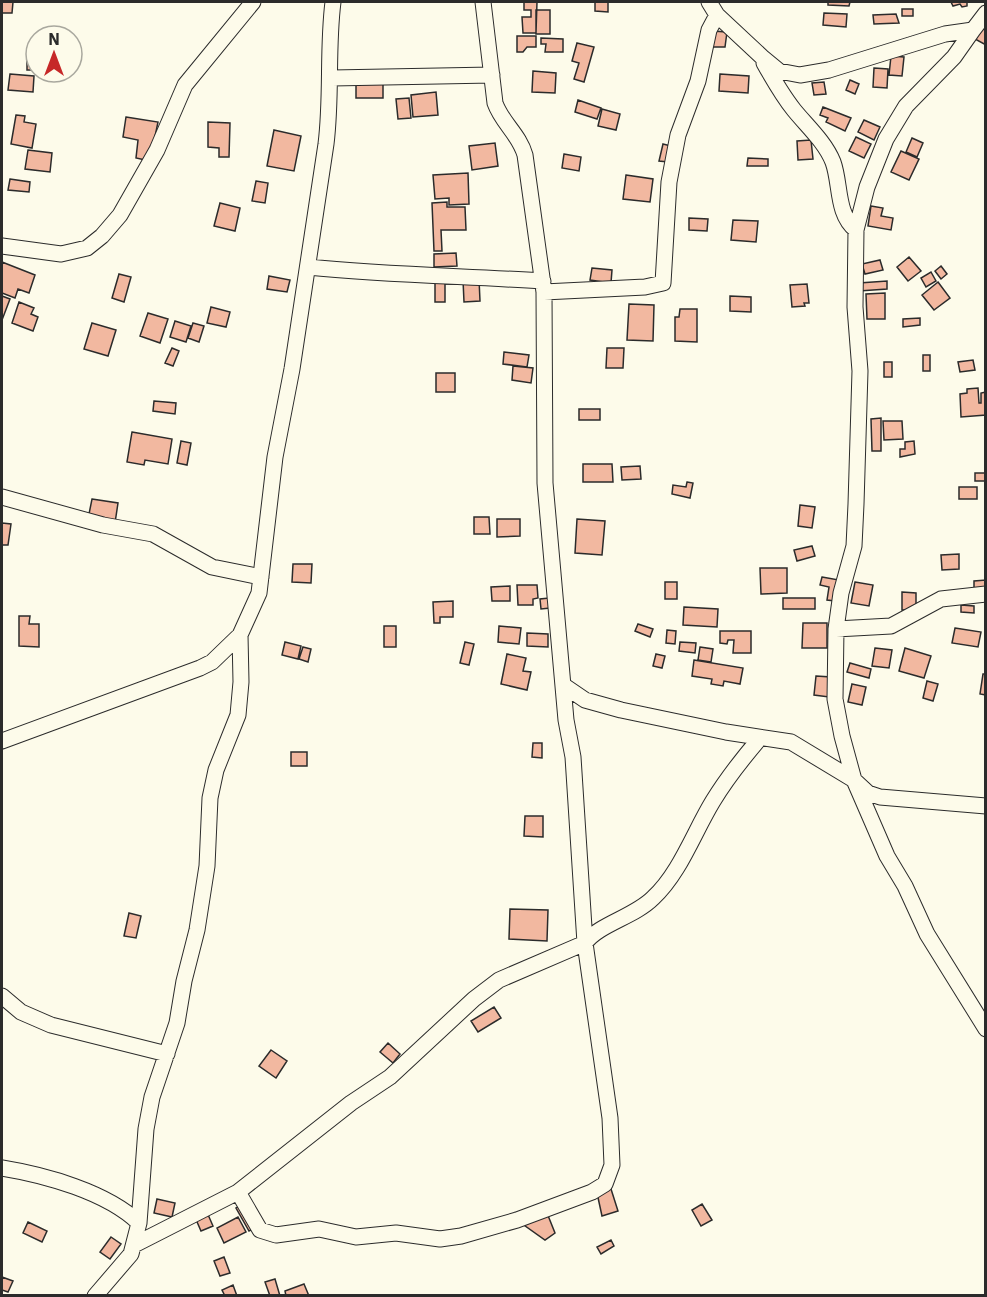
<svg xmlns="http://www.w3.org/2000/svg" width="987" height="1297" viewBox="0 0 987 1297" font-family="'IBM Plex Sans',sans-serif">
<rect width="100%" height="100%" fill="#fdfbea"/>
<!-- building -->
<path fill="#f2b8a0" stroke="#2b2b2b" stroke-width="1.5" d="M2,2H13L12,13H2Z
M524,2H537L536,33H523L522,17H531V10H524Z
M595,2H608V12L595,11Z
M828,2H850L849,6L828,5Z
M951,2H967V6L962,7L960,4L953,6Z
M902,9H913V16H902Z
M536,10H550V34H536Z
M824,13L847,14L846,27L823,25Z
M896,14L899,23L874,24L873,15Z
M986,22V45L975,39Z
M712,31L727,32L725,47H711Z
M517,36H536V47H527L523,52H517Z
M541,38L563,39V52H545L546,44H541Z
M577,43L594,47L584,82L574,79L579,63L572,61Z
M891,56L904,57L902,76L889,75Z
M27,57H36V70H27Z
M874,68L888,69L887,88L873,87Z
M533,71L556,73L555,93L532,92Z
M10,74L34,76L33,92L8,90Z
M720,74L749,76L748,93L719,91Z
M383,80V98H356V81Z
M850,80L859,84L855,94L846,90Z
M824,82L826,94L814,95L812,83Z
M436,92L438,115L413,117L411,95Z
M409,98L411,118L398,119L396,99Z
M578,100L601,108L597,119L575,112Z
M823,107L851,118L845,131L826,122L828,118L820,115Z
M602,109L620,114L616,130L598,126Z
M16,115L25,116L24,122L36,124L32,148L11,144Z
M126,117L158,122L150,161L136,158L138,140L123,137Z
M864,120L880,127L874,140L858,132Z
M208,122L230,123L229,157H219V148L208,147Z
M274,130L301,136L294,171L267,166Z
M856,137L871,144L864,158L849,151Z
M912,138L923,143L917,157L906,152Z
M811,140L813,159L798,160L797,141Z
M495,143L498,166L472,170L469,146Z
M663,144L671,146L668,162L659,161Z
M28,150L52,153L50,172L25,169Z
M901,151L919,159L909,180L891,172Z
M564,154L581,157L579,171L562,168Z
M748,158L768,159V166H747Z
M468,173L469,204L449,205V198L435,199L433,175Z
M626,175L653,179L650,202L623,199Z
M10,179L30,182L29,192L8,190Z
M256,181L268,183L265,203L252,201Z
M447,202V207H465L466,230H441L442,251H434L432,203Z
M220,203L240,208L235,231L214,226Z
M871,206L883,208L881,216L893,218L891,230L868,226Z
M689,218L708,219L707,231L689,230Z
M733,220L758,221L756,242L731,240Z
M456,253L457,266L434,267V254Z
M909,257L921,271L908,281L897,267Z
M880,260L883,270L865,274L862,264Z
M2,262L35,275L29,293L18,289L15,298L2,293Z
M941,266L947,274L941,279L935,271Z
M592,268L612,270L611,283L590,280Z
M931,272L936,281L926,287L921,278Z
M119,274L131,277L124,302L112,298Z
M269,276L290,280L287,292L267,289Z
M435,276L458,284H445V302H435Z
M479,279L480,301L464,302L463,280Z
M887,281V289L859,291V283Z
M938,282L950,298L934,310L922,295Z
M807,284L809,303H804L805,306L792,307L790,285Z
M885,293V319H867L866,294Z
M2,296L10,299L2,320Z
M730,296L751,297V312L730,311Z
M19,302L34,308L31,314L38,317L33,331L12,323Z
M629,304L654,305L653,341L627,340Z
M211,307L230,312L226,327L207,323Z
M680,309H697V342L675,341V317H679Z
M148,313L168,319L160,343L140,336Z
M920,318V325L903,327V319Z
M175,321L191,326L186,342L170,337Z
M92,323L116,330L108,356L84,349Z
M193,323L204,326L199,342L188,338Z
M172,348L179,351L173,366L165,363Z
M607,348H624L623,368H606Z
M504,352L529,355L527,367L503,364Z
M923,355H930V371H923Z
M973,360L975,370L960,372L958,362Z
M884,362H892V377H884Z
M513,366L533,368L531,383L512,380Z
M436,373H455V392H436Z
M978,388L979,403H981V393L986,392V415L961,417L960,394L967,393V389Z
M154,401L176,403L175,414L153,411Z
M579,409H600V420H579Z
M881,418V451H872L871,419Z
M883,421H902L903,439L884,440Z
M132,432L172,439L168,464L145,460L144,465L127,462Z
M181,441L191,443L187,465L177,463Z
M914,441L915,454L900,457V449H905V442Z
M583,464H612L613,482H583Z
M640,466L641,479L622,480L621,467Z
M975,473H986V481H975Z
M687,482L693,483L690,498L672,494L673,485L686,487Z
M959,487H977V499H959Z
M92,499L118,503L115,523L88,519Z
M800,505L815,507L812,528L798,526Z
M474,517H489L490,534H474Z
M497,519H520V536L497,537Z
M577,519L605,521L602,555L575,553Z
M2,523L11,524L8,545H2Z
M812,546L815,556L797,561L794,550Z
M959,554V569L942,570L941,555Z
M293,564H312L311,583L292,582Z
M760,568H787V593L761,594Z
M822,577L839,580L835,601L827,600L829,587L820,585Z
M986,580V591L974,592V581Z
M665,582H677V599H665Z
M855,582L873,585L869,606L851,603Z
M517,585H537L538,598L533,599V605H518Z
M510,586V601H492L491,587Z
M902,592L916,593V610H902Z
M549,598L550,608L541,609L540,599Z
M783,598H815V609H783Z
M453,601V617H440V623H434L433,602Z
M961,605L974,606V613L961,612Z
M684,607L718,609L717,627L683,625Z
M19,616H30L29,624H39V647L19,646Z
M803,623H827V648H802Z
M638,624L653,629L650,637L635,631Z
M384,626H396V647H384Z
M499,626L521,628L519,644L498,642Z
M955,628L981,632L978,647L952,643Z
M667,630L676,631L675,644L666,643Z
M720,631H751V653H733L734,640H728L727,644L720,643Z
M527,633L548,634V647L527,646Z
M285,642L301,646L298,659L282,655Z
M465,642L474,644L469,665L460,663Z
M680,642L696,643L695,653L679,651Z
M303,647L311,649L308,662L299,659Z
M700,647L713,649L711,662L698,660Z
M875,648L892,650L889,668L872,666Z
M905,648L931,656L924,678L899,671Z
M507,654L526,658L523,671L531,672L527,690L501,684Z
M656,654L665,656L662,668L653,666Z
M694,660L743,668L740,684L724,681L723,686L711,684L712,679L692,676Z
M850,663L871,669L869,678L847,672Z
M983,674H986V695L980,694Z
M816,676L831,677L829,697L814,695Z
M927,681L938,684L933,701L923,698Z
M852,684L866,687L862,705L848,702Z
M533,743H542V758L532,757Z
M291,752H307V766H291Z
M525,816H543V837L524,836Z
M510,909L548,910L547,941L509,939Z
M129,913L141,916L136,938L124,936Z
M494,1007L501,1018L478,1032L471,1021Z
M388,1043L400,1054L393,1063L380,1052Z
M271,1050L287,1061L276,1078L259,1066Z
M611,1189L618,1211L602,1216L597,1193Z
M157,1199L175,1203L172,1217L154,1213Z
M243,1204L255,1228L249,1231L236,1208Z
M702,1204L712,1220L701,1226L692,1210Z
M206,1210L213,1226L201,1231L194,1215Z
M547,1213L555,1233L545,1240L521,1223Z
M238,1217L246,1232L224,1243L217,1228Z
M28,1222L47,1231L42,1242L23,1233Z
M111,1237L121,1244L110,1259L100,1252Z
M611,1240L614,1246L601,1254L597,1247Z
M224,1257L230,1273L220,1276L214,1261Z
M2,1277L13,1281L8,1292L2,1290Z
M275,1279L280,1296H270L265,1282Z
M304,1284L309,1296H286L285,1291Z
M233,1285L237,1296H225L222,1290Z"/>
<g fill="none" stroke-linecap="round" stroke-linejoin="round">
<defs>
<path id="minor" d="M709,2L717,15L762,57L779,71L800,75L829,70L945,34L973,30L986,13
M973,30L954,57L906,106L886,139L867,187L856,230L855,307L860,371L856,504L854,546L841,593L836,629L835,699L842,736L854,780L887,856L905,886L927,934L986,1029
M764,63C773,79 782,95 794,110C807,126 825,142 833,162C841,184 836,214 856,230
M332,78L492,75
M2,246L61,254L87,248L102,236L120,215L157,150L185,85L253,2
M308,267C386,275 464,276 543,281
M544,292L645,287L663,283L669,182L678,135L698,81L709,30L717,15
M2,497L103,525L153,534L212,567L261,577
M836,629L891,626L941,599L986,594
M563,685L585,700L621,710L726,732L791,742L854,780L868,793L880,797L986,806
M2,741L200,668L212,662L240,635
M2,996L21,1012L51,1025L167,1054
M2,1168C45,1175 107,1192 139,1223
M238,1192L260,1230L276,1235L319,1229L356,1237L396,1233L440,1239L461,1236L517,1220L592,1192L605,1184L612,1165L610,1118L585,943L573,757L566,720L545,483L544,292L525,155C519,134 502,123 495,103L483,2
M134,1245L238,1192L351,1103L390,1077L474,999L499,980L585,943C599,924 634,917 653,898C680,873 694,832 713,801C727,778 743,758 760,738
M95,1296L131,1254L139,1223L146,1129L152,1097L177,1023L184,981L197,930L207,866L210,798L216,770L238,715L241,682L240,635L259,593L275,457L292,369L326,144C332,96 327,49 333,2"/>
</defs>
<!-- minor casing -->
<use href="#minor" stroke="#2b2b2b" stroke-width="17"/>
<!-- minor -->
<use href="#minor" stroke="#fdfbea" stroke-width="15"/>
</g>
<!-- border -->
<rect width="987" height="1297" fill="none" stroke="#2b2b2b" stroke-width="6"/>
<!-- north arrow -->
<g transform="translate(54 54)"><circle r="28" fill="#fdfbea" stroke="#a9a89e" stroke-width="1.5"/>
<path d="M0-4.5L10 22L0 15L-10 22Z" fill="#c62828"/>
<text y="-9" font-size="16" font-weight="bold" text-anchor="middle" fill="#2b2b2b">N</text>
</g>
</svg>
